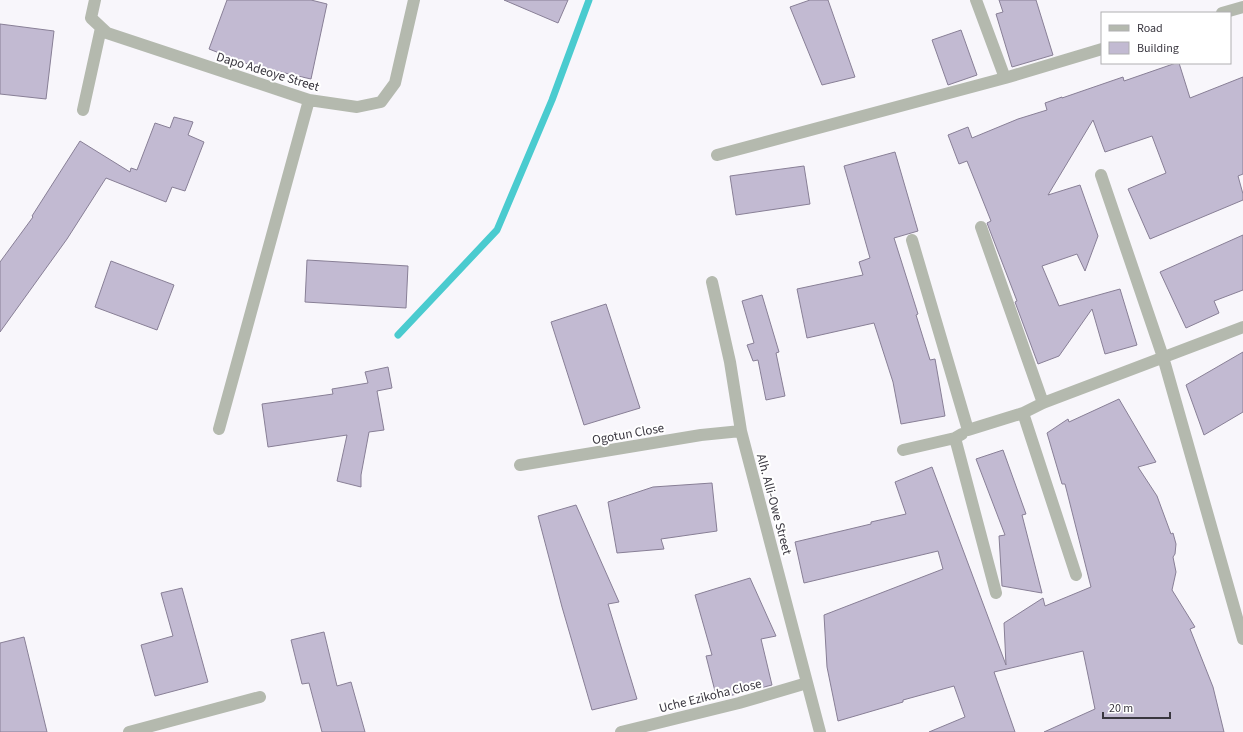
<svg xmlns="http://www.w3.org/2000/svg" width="1243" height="732" viewBox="0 0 1243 732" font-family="'Source Sans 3',sans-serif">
<rect width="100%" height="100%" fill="#f8f6fb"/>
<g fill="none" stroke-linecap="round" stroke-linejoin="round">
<!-- stream -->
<path stroke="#4acbcf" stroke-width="7" d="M398,335L497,230L552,100L589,0"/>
</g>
<!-- building -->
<path fill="#c2bad2" stroke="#887f96" d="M227,0H311L327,4L311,79L250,65L209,49Z
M504,0H568L558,23Z
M810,0H828L855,77L822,85L790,7Z
M999,0H1036L1053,55L1012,67L996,14L1003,12Z
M0,24L54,31L46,99L0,94Z
M961,30L977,75L948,85L932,40Z
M1176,63H1179L1190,98L1243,77V174L1238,176L1243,194V200L1150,239L1128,189L1166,173L1152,136L1105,152L1093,120L1048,195L1080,185L1098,236L1085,271L1077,254L1042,266L1059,306L1120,289L1137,345L1105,354L1092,309L1059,356L1038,364L1015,302L1017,301L987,223L991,221L967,161L959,164L948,135L968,127L972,138L1018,119L1047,110L1045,103L1062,97V98L1123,77L1124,81Z
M174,117L193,122L188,135L204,142L185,191L172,187L166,202L106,178L67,239L0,332V262L33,217L32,216L80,141L130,172L131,168L137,170L155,123L170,128Z
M895,152L918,231L894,238L918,314L916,315L930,360L935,359L945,416L901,424L893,382L874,323L807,338L797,289L863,275L859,262L870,258L844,166Z
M804,166L810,204L736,215L730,176Z
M1243,235V290L1214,301L1219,313L1186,328L1160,272Z
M307,260L408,266L406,308L305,302Z
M111,261L174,285L157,330L95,307Z
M762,295L779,352L776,353L785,396L766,400L758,360L753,361L747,345L754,343L742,301Z
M606,304L640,408L584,425L551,322Z
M1243,352V412L1204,435L1186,385Z
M388,367L392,388L377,391L384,430L369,432L361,475V487L337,481L347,435L268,447L262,404L333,394L332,389L368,383L365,372Z
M1119,399L1156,462L1138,467L1157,496L1171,534L1173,533L1176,544L1175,554L1173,557L1176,572L1172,590L1195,627L1190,629L1213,687L1224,732H1044L1095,709L1083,651L994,672L1015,732H929L965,717L954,686L903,700V702L838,721L827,667L824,615L943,569L938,551L804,583L795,542L871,524V522L906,514L895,482L932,467L1006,665L1004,623L1043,598L1045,606L1091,587L1065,484H1062L1047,433L1068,419L1069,422Z
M1003,450L1026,514L1022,515L1042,593L1002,586L999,536L1005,535L976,459Z
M712,483L717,531L661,539L664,549L617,553L608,502L653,487Z
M576,505L619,602L608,604L637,699L592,710L562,607L538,516Z
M750,578L776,636L761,639L772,685L717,699L706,656L712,655L695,595Z
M182,588L208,682L155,696L141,645L173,636L161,593Z
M324,632L337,686L351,682L365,732H322L309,683L302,684L291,640Z
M24,637L47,732H0V643Z"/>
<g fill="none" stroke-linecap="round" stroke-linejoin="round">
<!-- street -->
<path stroke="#b4b9ae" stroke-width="12" d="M95,0L91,18L107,33L309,100L357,107L381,102L395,83L414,0
M976,0L1005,78
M1222,13L1243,7
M83,110L101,28
M717,155L1005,78L1102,49
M1101,175L1163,357L1243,639
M981,227L1043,403
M912,240L968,430L1023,413L1043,403L1243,327
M712,282L730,362L741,431L820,732
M1023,413L1076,575
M219,429L309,100
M955,438L996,593
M903,450L955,438L962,434
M520,465L701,435L741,431
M129,732L260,697
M621,732L739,703L807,683"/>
</g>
<g text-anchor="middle" stroke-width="4" stroke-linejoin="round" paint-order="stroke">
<!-- street labels -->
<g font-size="13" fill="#39363f" stroke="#fff">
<text transform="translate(268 71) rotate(17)" y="5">Dapo Adeoye Street</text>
<text transform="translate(628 433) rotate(-10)" y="5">Ogotun Close</text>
<text transform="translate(775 504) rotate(75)" y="5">Alh. Alli-Owe Street</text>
<text transform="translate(710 695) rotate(-14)" y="5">Uche Ezikoha Close</text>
</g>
</g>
<!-- legend -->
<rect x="1101" y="12" width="130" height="52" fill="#ffffff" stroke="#b0afb2"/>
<rect x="1109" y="25" width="20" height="6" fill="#b4b9ae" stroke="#b0afb2"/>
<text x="1137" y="32" font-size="12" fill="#39363f">Road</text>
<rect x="1109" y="42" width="20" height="12" fill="#c2bad2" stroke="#b0afb2"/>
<text x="1137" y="52" font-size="12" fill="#39363f">Building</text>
<!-- scale -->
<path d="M1103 712v6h67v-6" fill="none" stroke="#39363f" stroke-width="2"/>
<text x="1109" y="712" font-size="12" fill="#39363f" stroke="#ffffff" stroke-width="3" paint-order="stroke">20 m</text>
</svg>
